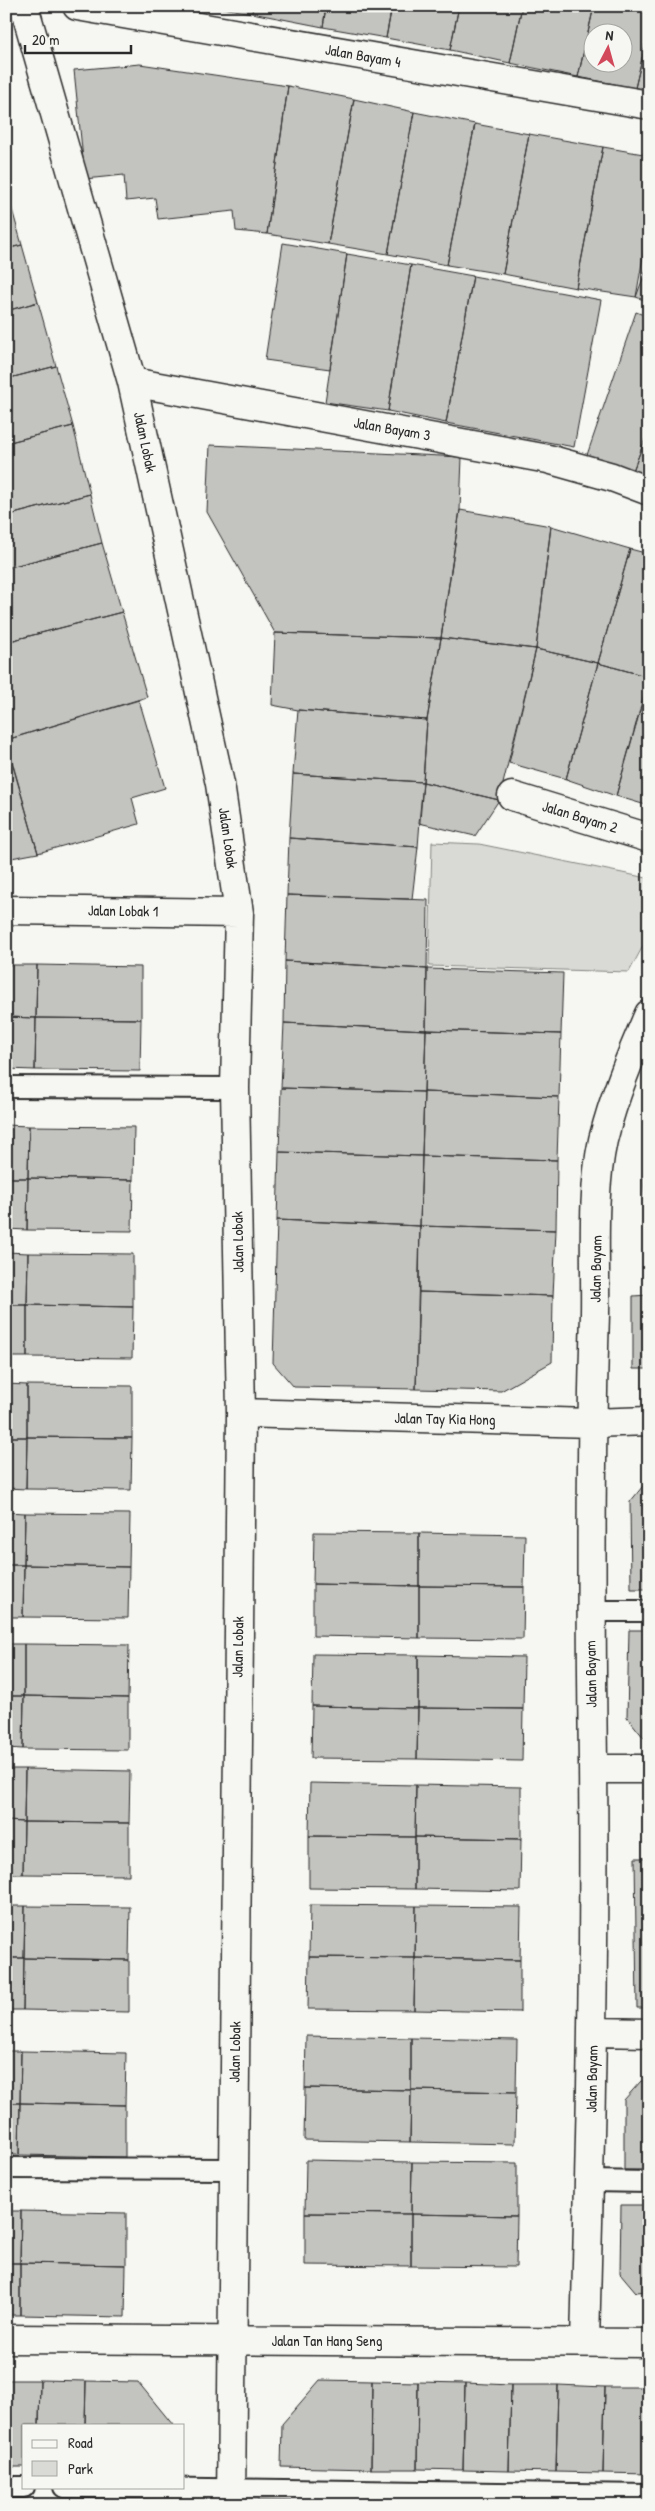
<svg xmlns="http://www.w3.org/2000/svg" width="655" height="2511" viewBox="0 0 655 2511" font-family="'Patrick Hand',sans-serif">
<rect width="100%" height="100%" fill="#f6f6f2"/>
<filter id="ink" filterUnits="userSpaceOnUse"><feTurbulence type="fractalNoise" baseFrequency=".02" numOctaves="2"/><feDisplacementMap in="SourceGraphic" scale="10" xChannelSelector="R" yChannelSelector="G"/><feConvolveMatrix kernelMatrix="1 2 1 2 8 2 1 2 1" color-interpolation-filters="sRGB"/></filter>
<g filter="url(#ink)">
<!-- green -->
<path fill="#d9d9d5" stroke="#828280" d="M432,842L479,844L647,878L649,935L629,972L429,966Z"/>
<!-- building -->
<path fill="#c3c3c0" stroke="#2b2b2b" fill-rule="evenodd" d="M210,6H253L252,13Z
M253,6H326L323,27L252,13Z
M326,6H392L386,38L323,27Z
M392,6H459L450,50L386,38Z
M459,6H522L510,63L450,50Z
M522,6H594L578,77L510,63Z
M594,6H649V29L635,88L578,77ZM592,32H622V62H592Z
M649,29V91L635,88Z
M140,64L288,86L267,234L236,231L234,211L158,219L155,198L126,201L124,175L85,179L74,70Z
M288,86L354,99L328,244L267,234Z
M354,99L414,112L388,254L328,244Z
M414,112L475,124L447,265L388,254Z
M475,124L529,134L503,274L447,265Z
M529,134L603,147L576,288L503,274Z
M603,147L649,155V223L636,297L576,288Z
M6,188L22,245L6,249Z
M283,243L347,254L330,369L265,360Z
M22,245L38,302L6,311V249Z
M347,254L411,265L388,411L325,402Z
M649,262V302L636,297Z
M411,265L473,276L446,423L388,411Z
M473,276L601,300L574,447L446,423Z
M38,302L56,366L6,379V311Z
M636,312L649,317V429L631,476L586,458Z
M56,366L73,426L6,443V379Z
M73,426L90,494L6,516V443Z
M649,429V482L631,476Z
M210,445L462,457L460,510L441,638L275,633L207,512Z
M90,494L102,543L6,568V516Z
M460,510L551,526L536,649L441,638Z
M551,526L630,549L598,663L536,649Z
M102,543L122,612L6,642V568Z
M630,549L649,554V677L598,663Z
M122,612L147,697L6,740V642Z
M275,633L441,638L427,720L298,710L272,705Z
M441,638L536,649L499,800L423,782L427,720Z
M536,649L598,663L566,779L509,763Z
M598,663L649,677L616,796L566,779Z
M649,679V806L616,796Z
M139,700L165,788L132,798L139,824L38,853L6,740Z
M298,710L427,720L423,782L293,774Z
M6,742L38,853L6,859Z
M293,774L423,782L418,847L289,838Z
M423,782L499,800L475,836L419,823Z
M289,838L418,847L412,899L287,895Z
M287,895L428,900L427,969L285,961Z
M285,961L427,969L426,1030L284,1023Z
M6,965H37L36,1018L6,1017Z
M37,965L141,967V1019L36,1018Z
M427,969L563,973L561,1034L426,1030Z
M6,1017L36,1018L35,1070L6,1069Z
M36,1018L141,1019L140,1071L35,1070Z
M284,1023L426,1030L424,1092L281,1088Z
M426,1030L561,1034L559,1097L424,1092Z
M281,1088L424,1092L422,1156L279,1152Z
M424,1092L559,1097L557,1160L422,1156Z
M6,1125L29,1126L28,1178H6Z
M29,1126L134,1127L133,1180L28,1178Z
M279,1152L422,1156L420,1226L277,1220Z
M422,1156L557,1160L556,1230L420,1226Z
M6,1178H28L27,1230L6,1229Z
M28,1178L133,1180L132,1231L27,1230Z
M643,1178H649V1225H646Z
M277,1220L420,1226L416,1389L294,1387L273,1363Z
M420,1226L556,1230L553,1296L419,1292Z
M6,1252L28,1253L27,1305H6Z
M28,1253L133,1254V1307L27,1305Z
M419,1292L553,1296L552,1362L501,1391L416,1389Z
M649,1295V1369H633V1296Z
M6,1305H27V1357H6Z
M27,1305L133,1307L132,1358L27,1357Z
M6,1384L27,1385V1437H6Z
M27,1385L132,1386V1438L27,1437Z
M6,1437H27L26,1489L6,1488Z
M27,1437L132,1438L131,1490L26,1489Z
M647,1481L649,1589H631L630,1502Z
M6,1512L25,1513L24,1565H6Z
M25,1513L130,1514L129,1567L24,1565Z
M314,1532L419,1533V1586L313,1584Z
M419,1533L525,1535L524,1587L419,1586Z
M6,1565H24L23,1617H6Z
M24,1565L129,1567L128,1618L23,1617Z
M313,1584L419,1586V1638L313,1636Z
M419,1586L524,1587L523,1639L419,1638Z
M629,1630H649V1738H644L627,1717Z
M6,1644H24V1696H6Z
M24,1644L129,1645L128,1698L24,1696Z
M313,1654L418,1655V1708L312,1706Z
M418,1655L524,1657L523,1709L418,1708Z
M6,1696H24L23,1749L6,1748Z
M24,1696L128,1698V1750L23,1749Z
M312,1706L418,1708L417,1759L311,1758Z
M418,1708L523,1709L522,1761L417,1759Z
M6,1769H25L24,1822L6,1821Z
M25,1769L130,1771L129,1823L24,1822Z
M310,1783L416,1785L415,1837L309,1836Z
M416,1785L521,1787V1839L415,1837Z
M6,1821L24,1822L23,1874H6Z
M24,1822L129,1823V1875L23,1874Z
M309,1836L415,1837V1889L309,1888Z
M415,1837L521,1839L520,1891L415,1889Z
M635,1858H649V2008H637Z
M310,1905L416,1906L415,1958L309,1957Z
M6,1906H25L24,1958H6Z
M25,1906L130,1907L129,1960L24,1958Z
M416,1906L521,1907L520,1960L415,1958Z
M309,1957L415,1958L414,2010L308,2009Z
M6,1958H24L23,2010H6Z
M24,1958L129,1960V2012L23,2010Z
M415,1958L520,1960V2012L414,2010Z
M306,2036L411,2038V2090L305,2088Z
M411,2038L517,2040L516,2092L411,2090Z
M6,2051H21L20,2103H6Z
M21,2051L126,2053L125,2105L20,2103Z
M641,2081H649V2170H624V2100Z
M305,2088L411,2090L410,2142L304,2140Z
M411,2090L516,2092L515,2144L410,2142Z
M6,2103H20L19,2155H6Z
M20,2103L125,2105V2157L19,2155Z
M306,2160L412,2162L411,2214L305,2213Z
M412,2162L517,2163V2216L411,2214Z
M621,2205H649V2291L636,2292L620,2273Z
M6,2211H21L20,2263H6Z
M21,2211L126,2213V2265L20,2263Z
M305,2213L411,2214V2266L305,2265Z
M411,2214L517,2216L516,2267L411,2266Z
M6,2263H20V2315H6Z
M20,2263L126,2265L125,2317L20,2315Z
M6,2380H40L39,2425H24V2467H6Z
M40,2380L86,2381L85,2425H39Z
M320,2380L372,2381L371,2469L281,2467L282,2424Z
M86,2381L138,2382L173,2425H85Z
M372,2381L418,2382L417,2469H371Z
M418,2382L465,2383L463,2470L417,2469Z
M465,2383L511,2385L509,2471L463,2470Z
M511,2385H558L556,2472L509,2471Z
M558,2385L605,2387L603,2473L556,2472Z
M605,2387H649V2474L603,2473Z"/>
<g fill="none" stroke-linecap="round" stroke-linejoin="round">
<defs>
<path id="service" d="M6,1087L235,1088
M590,1611H649
M6,2168L234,2169
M589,2181L649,2182
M6,2487H24
M64,2487L649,2495"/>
<path id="minor" d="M24,6L132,382L220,784L239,913L235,1088L241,1413L231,2505
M77,6L649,105
M132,382L548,459L612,477L649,491
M512,796L649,838
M6,910L239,913
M241,1413L591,1423L649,1421
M593,1769H649
M593,2032L649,2033
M6,2339L649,2343
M585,2342C590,2150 595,1957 593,1764C591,1614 590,1464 595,1314C596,1258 591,1194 603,1140C614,1096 631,1055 649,1014"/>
</defs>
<!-- service casing -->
<use href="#service" stroke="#2b2b2b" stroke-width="24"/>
<!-- minor casing -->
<use href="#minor" stroke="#2b2b2b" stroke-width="31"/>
<!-- service -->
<use href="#service" stroke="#f6f6f2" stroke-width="20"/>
<!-- minor -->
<use href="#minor" stroke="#f6f6f2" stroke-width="28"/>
</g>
</g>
<g text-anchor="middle" stroke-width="4.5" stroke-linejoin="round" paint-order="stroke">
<!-- street labels -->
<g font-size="15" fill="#2b2b2b" stroke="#f6f6f2">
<text transform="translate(363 56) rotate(10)" y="5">Jalan Bayam 4</text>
<text transform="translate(392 429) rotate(10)" y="5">Jalan Bayam 3</text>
<text transform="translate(145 442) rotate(78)" y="5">Jalan Lobak</text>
<text transform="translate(580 817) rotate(17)" y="5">Jalan Bayam 2</text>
<text transform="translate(228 838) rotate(82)" y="5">Jalan Lobak</text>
<text transform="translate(123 911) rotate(1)" y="5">Jalan Lobak 1</text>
<text transform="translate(238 1242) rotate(-91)" y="5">Jalan Lobak</text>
<text transform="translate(596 1269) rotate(-89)" y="5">Jalan Bayam</text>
<text transform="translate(445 1419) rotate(1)" y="5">Jalan Tay Kia Hong</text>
<text transform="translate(238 1647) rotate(-89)" y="5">Jalan Lobak</text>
<text transform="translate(591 1674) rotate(-91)" y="5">Jalan Bayam</text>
<text transform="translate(235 2052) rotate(-89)" y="5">Jalan Lobak</text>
<text transform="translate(592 2079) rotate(-89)" y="5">Jalan Bayam</text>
<text x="327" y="2346">Jalan Tan Hang Seng</text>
</g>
</g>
<!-- margin -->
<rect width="655" height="2511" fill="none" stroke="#f6f6f2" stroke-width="25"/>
<rect x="12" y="12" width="630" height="2486" fill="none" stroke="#2b2b2b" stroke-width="2" filter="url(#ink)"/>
<!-- legend -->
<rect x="22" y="2424" width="162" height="65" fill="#f6f6f2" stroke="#a5a5a2"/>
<rect x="32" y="2440" width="25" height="8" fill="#f6f6f2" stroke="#a5a5a2"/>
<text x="68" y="2448" font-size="15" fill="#2b2b2b">Road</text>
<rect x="32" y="2461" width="25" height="15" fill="#d9d9d5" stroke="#a5a5a2"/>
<text x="68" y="2474" font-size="15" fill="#2b2b2b">Park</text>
<!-- north arrow -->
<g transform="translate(608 48) rotate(6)"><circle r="24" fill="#f6f6f2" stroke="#a5a5a2"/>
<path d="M0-4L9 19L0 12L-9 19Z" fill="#d1495b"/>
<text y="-8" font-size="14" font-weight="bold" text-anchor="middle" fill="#2b2b2b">N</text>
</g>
<!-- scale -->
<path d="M25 45v8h106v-8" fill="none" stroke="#2b2b2b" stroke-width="2.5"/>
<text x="32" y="45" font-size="15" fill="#2b2b2b" stroke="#f6f6f2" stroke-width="4" paint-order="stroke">20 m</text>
</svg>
